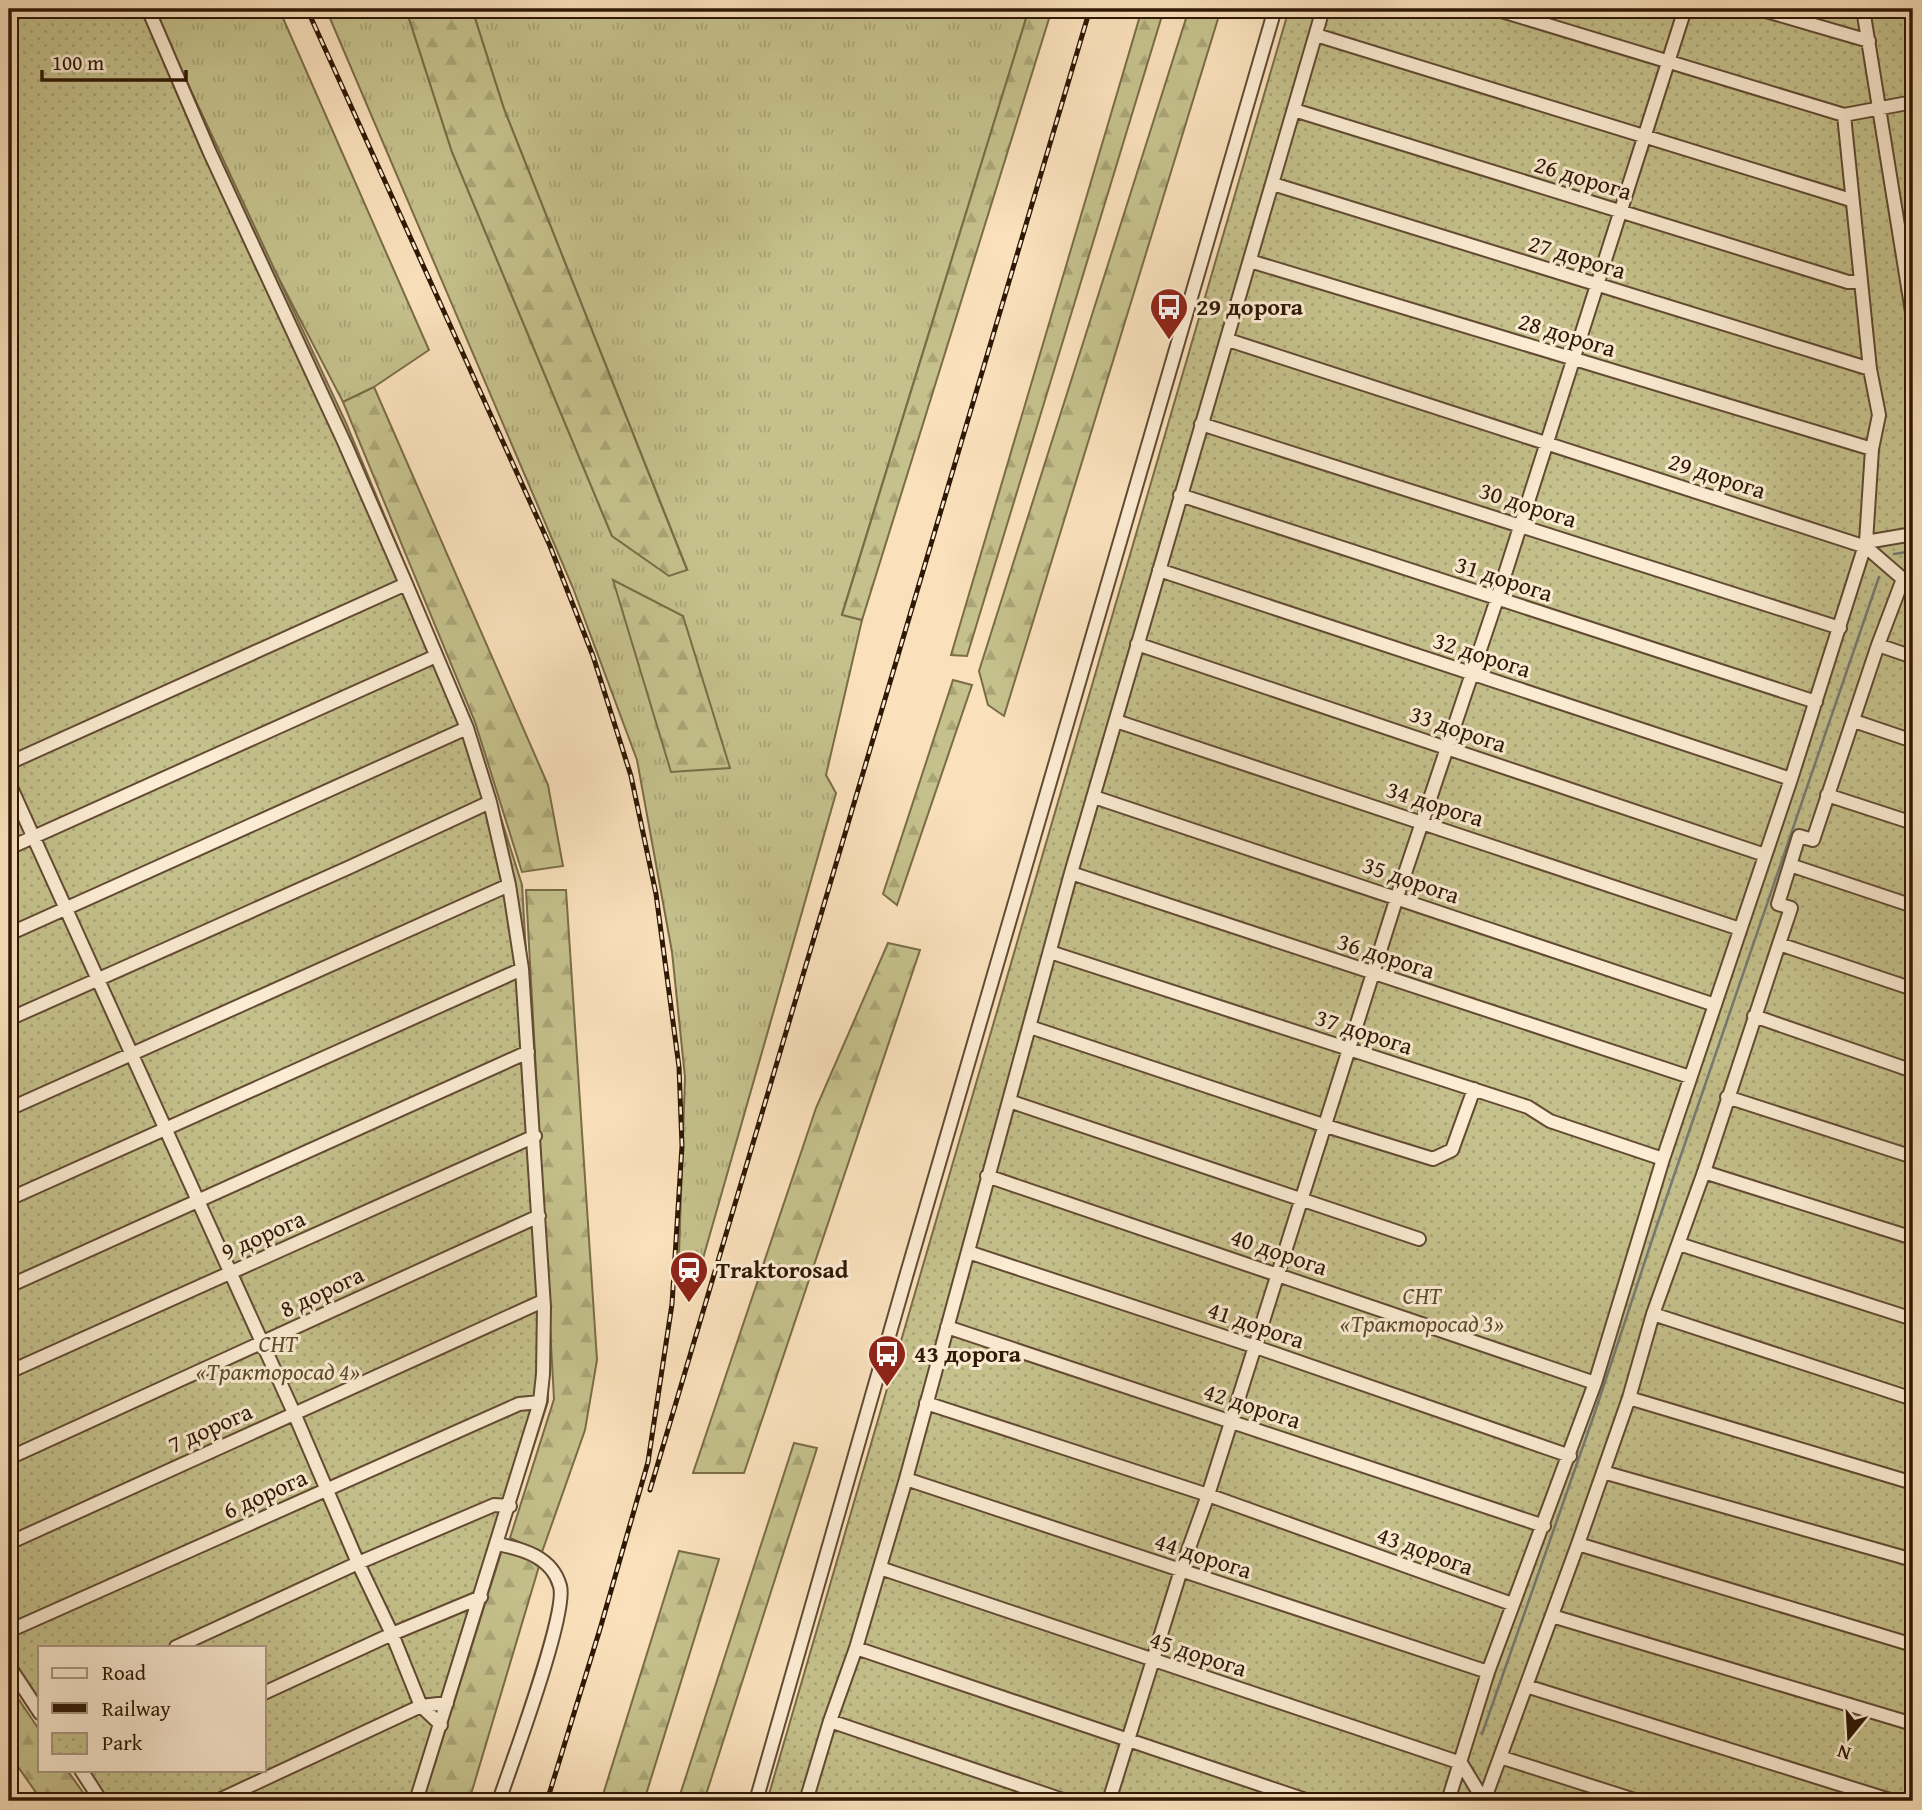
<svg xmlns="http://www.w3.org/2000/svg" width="1922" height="1810" viewBox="0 0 1922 1810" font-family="'Gentium Book Plus',serif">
<defs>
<pattern id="grass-tufts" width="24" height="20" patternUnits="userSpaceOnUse" patternTransform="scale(1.75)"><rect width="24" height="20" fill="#c5c18c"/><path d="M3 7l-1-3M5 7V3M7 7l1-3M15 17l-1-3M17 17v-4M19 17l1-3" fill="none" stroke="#aaa577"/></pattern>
<pattern id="forest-firs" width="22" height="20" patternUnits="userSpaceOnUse" patternTransform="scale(1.75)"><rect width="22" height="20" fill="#c5c18c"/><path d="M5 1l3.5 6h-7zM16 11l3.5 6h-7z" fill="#aaa577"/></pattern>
<pattern id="park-dots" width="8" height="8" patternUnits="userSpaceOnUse" patternTransform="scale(1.75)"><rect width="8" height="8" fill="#c5c18c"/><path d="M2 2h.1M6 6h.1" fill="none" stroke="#aaa577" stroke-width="1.8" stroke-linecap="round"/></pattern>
</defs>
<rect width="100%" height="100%" fill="#fae1bc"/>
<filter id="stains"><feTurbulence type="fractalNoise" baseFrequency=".00286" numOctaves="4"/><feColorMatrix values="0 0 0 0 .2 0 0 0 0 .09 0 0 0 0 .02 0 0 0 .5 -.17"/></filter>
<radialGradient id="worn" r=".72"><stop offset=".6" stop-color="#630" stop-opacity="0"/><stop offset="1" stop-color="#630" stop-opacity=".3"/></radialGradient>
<!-- grass -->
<path fill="url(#grass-tufts)" stroke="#7a6c48" stroke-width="2" d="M137,9H279L429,350L374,387L343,402L206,138Z
M326,9H406L452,152L612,536L687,569L504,109L472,9H1029L842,614L862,620L826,775L836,793L702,1262L679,1254L685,1077L672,952L637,760L573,588Z"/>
<!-- forest -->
<path fill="url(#forest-firs)" stroke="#7a6c48" stroke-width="2" d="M406,9H472L504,109L687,570L669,576L612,536L452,152Z
M1029,9H1052L862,620L842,615Z
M1142,9H1164L967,656L951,655Z
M1189,9H1221L1004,716L988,705L979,671Z
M374,387L548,785L563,866L522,872L475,722L343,402Z
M613,580L683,616L730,768L671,772Z
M953,680L972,685L897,905L883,894Z
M526,890H566L597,1360L585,1430L542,1552L510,1538L554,1399Z
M888,943L920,950L744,1473H693L816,1108Z
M794,1443L817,1448L704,1801H678Z
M502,1550L540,1563L469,1801H423Z
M679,1551L719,1559L644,1801H601Z
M9,1685L40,1731V1770H67L89,1801H42L9,1754Z"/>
<!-- park -->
<path fill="url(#park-dots)" stroke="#7a6c48" stroke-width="2" d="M9,9H153L346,423L471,723L522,885L547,1309L548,1401L420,1801H95L73,1770H264V1647H40V1722L9,1677Z
M1289,9H1913V1801H767Z"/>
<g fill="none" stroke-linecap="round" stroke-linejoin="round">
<!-- stream -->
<path stroke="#767973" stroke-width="2.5" d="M1894,554L1913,551
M1482,1734L1594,1415L1655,1231L1879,577"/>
<defs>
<path id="minor" d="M148,9L210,153L345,444L406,584L467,728L490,802L509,885L522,969L544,1307L543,1374L540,1402L416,1801
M1495,9L1844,115L1913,102
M1759,9L1869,41
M1863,9L1913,318
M1316,35L1851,200
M1294,110L1848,282H1861
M1844,115L1870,369L1879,415L1872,449L1866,542
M1273,184L1870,369
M1250,261L1872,449
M1228,340L1866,547L1903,579
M1201,424L1840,628
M1180,495L1816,702
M1159,570L1791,779
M1137,644L1765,855
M1878,645L1913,657
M1116,721L1740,929
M1854,721L1913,741
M9,763L406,584
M9,783L294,1413L358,1563L392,1634L421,1706L441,1725
M1827,795L1913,823
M1094,797L1715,1005
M9,848L436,656
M1790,865L1913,906
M1071,873L1690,1077
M9,934L467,728
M1779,944L1913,989
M1050,952L1528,1107L1550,1121L1663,1159
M1754,1016L1913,1071
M9,1019L350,867L490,802
M1030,1027L1326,1126L1433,1159L1452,1150L1474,1089
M1727,1097L1913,1157
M1009,1101L1419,1239
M9,1109L509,885
M1704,1172L1913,1238
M987,1176L1595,1383
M9,1199L522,969
M1679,1244L1913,1319
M968,1252L1253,1346L1570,1456
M9,1286L528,1052
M1653,1314L1913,1399
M947,1327L1544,1526
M9,1372L535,1136
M1629,1398L1913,1483
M926,1403L1208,1495L1512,1604
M9,1458L539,1216
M1603,1472L1913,1560
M906,1479L1488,1672
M9,1543L543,1301
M497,1544C523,1549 552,1557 560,1586C568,1613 511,1765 499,1801
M1578,1544L1913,1645
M880,1568L1461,1763L1484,1801
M1552,1616L1913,1724
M9,1631L519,1404L540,1402
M176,1647L358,1563L494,1505L510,1506
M856,1648L1309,1801
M9,1666L40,1713
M1526,1686L1893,1801
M264,1693L392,1634L481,1597
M830,1721L1066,1801
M1500,1757L1638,1801
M81,1770L101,1801
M217,1801L421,1706L447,1703
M756,1801L905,1280L1275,9
M806,1801L830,1721L856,1648L906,1479L1071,873L1323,9
M1109,1801L1181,1570L1208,1495L1397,897L1497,599L1685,9
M1448,1801L1488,1672L1595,1383L1663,1159L1791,779L1866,542L1913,534
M1484,1801L1578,1544L1629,1398L1653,1314L1704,1172L1779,944L1791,908L1778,904L1799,836L1813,840L1878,645L1903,579"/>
</defs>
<!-- minor casing -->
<use href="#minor" stroke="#624a32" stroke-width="16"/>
<!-- minor -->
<use href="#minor" stroke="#fcecd3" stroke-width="12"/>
<defs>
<path id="rail" d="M307,9L550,546L593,656L631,776L656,894L679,1067L682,1146L672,1304L648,1462L600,1629L547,1801
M650,1490L1090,9"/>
</defs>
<!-- rail casing -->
<use href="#rail" stroke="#2f1804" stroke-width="5"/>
<!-- rail -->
<use href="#rail" stroke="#fcecd3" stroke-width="2.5" stroke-dasharray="8" stroke-linecap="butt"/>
</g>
<!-- icons -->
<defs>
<symbol id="bus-pin" viewBox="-11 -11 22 30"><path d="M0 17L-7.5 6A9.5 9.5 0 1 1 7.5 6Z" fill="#8f2418" stroke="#fcecd3"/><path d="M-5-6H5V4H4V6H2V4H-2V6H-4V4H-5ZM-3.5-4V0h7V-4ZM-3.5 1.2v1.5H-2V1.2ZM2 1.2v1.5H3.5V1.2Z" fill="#fff"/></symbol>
<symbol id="station-pin" viewBox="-11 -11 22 30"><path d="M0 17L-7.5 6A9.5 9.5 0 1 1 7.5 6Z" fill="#8f2418" stroke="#fcecd3"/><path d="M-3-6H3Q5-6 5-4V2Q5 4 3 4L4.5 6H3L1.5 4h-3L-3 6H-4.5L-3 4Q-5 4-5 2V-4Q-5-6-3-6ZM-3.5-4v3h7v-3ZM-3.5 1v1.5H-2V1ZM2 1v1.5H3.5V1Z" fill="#fff"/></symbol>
</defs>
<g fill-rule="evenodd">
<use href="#bus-pin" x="1147" y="285" width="44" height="60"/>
<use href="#station-pin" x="667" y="1248" width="44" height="60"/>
<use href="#bus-pin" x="865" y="1332" width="44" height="60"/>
</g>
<g text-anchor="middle" stroke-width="6" stroke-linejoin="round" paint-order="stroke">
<!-- street labels -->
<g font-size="24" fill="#2f1804" stroke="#fcecd3">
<text transform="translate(1583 178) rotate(17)" y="8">26 дорога</text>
<text transform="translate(1577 257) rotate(17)" y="8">27 дорога</text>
<text transform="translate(1567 335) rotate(17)" y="8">28 дорога</text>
<text transform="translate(1717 476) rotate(18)" y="8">29 дорога</text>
<text transform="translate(1528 505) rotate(18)" y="8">30 дорога</text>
<text transform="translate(1504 579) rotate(18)" y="8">31 дорога</text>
<text transform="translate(1482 655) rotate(18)" y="8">32 дорога</text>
<text transform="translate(1458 729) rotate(19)" y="8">33 дорога</text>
<text transform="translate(1435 804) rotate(18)" y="8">34 дорога</text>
<text transform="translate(1411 880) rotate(19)" y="8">35 дорога</text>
<text transform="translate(1386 956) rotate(18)" y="8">36 дорога</text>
<text transform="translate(1364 1032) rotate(18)" y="8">37 дорога</text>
<text transform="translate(263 1235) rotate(-24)" y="8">9 дорога</text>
<text transform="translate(1279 1252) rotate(19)" y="8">40 дорога</text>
<text transform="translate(322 1292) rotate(-25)" y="8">8 дорога</text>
<text transform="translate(1256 1325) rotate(19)" y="8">41 дорога</text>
<text transform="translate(1252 1406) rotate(18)" y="8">42 дорога</text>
<text transform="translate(210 1428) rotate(-24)" y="8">7 дорога</text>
<text transform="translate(265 1494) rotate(-24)" y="8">6 дорога</text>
<text transform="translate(1425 1551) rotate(20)" y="8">43 дорога</text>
<text transform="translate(1203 1556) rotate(18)" y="8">44 дорога</text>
<text transform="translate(1198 1654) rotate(18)" y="8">45 дорога</text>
</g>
<!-- poi labels -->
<g font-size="24" font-weight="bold" fill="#2f1804" stroke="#fcecd3" text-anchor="start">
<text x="1196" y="315">29 дорога</text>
<text x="716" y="1278">Traktorosad</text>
<text x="914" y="1362">43 дорога</text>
</g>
<!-- park labels -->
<g font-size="24" font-style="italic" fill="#5c4b2d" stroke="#fcecd3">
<text x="1422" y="1304">СНТ<tspan x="1422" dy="28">«Тракторосад 3»</tspan></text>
<text x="278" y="1352">СНТ<tspan x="278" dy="28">«Тракторосад 4»</tspan></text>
</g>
</g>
<!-- margin -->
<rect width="1922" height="1810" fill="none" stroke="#fae1bc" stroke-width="35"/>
<rect x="10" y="10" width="1901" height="1789" fill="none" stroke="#2f1804" stroke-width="3.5"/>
<rect x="18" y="18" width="1887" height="1775" fill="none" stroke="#2f1804" stroke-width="2"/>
<!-- legend -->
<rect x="38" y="1646" width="228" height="126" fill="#fcecd3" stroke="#aa9780" stroke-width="2"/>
<rect x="52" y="1668" width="35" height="10" fill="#fcecd3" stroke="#aa9780" stroke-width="2"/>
<text x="102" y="1680" font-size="21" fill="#2f1804">Road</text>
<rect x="52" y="1703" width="35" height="10" fill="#2f1804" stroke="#aa9780" stroke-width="2"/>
<text x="102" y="1716" font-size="21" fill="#2f1804">Railway</text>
<rect x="52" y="1733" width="35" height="21" fill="url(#park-dots)" stroke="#aa9780" stroke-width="2"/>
<text x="102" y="1750" font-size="21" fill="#2f1804">Park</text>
<!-- north arrow -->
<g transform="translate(1849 1737) rotate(198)" stroke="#fcecd3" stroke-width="5" paint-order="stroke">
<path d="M0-5L12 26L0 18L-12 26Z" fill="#2f1804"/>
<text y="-10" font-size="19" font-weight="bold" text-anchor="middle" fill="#2f1804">N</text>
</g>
<!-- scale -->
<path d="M42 70v10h144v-10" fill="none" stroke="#2f1804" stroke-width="3.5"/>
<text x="52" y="70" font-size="21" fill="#2f1804" stroke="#fcecd3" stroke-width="5" paint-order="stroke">100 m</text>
<rect width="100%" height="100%" filter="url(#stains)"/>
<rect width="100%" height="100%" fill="url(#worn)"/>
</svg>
